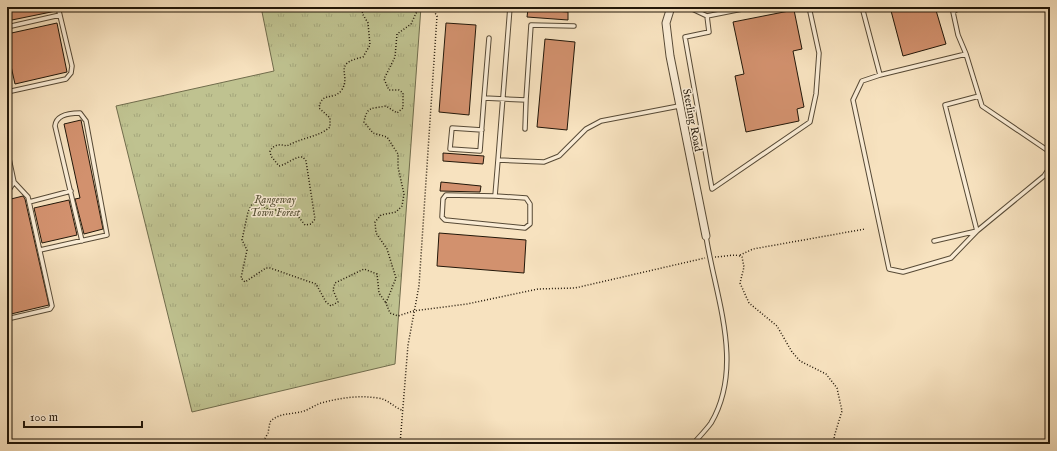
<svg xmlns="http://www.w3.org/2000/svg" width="1057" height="451" viewBox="0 0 1057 451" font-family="'IM FELL English',serif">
<defs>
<pattern id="grass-tufts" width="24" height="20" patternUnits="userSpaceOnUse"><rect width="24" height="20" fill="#bfc290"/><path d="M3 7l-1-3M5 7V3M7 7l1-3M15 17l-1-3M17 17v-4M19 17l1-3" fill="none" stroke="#a4a67b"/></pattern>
</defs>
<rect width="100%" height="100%" fill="#f7e2bf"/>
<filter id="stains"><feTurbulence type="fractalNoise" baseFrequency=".005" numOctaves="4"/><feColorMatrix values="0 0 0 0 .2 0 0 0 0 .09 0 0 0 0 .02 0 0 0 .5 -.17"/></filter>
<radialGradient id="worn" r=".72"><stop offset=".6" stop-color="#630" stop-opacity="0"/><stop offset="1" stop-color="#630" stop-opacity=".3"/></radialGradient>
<!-- grass -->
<path fill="url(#grass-tufts)" stroke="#706c4c" d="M261,7H421L395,364L192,412L116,106L274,71Z"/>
<!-- building -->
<path fill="#d2916e" stroke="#221709" d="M7,7H55L56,11L7,21Z
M890,7H935L946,44L903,56Z
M528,9L568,12V20L527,17Z
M794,10L802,49L793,51L804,107L797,109L799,121L746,132L735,76L744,74L733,22Z
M57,23L67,72L15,84L7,48V34Z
M446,23L476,25L469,115L439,112Z
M545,39L575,42L567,130L537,127Z
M81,120L103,229L84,234L75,199L80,198L64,124Z
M443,153L484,156L483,164L443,161Z
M441,182L481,186L480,192L440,191Z
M23,196L25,199L49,305L11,314L7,297V200Z
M69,200L77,235L42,243L34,208Z
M439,233L526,240L524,273L437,266Z"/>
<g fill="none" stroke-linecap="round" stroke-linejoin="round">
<defs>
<path id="service" d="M510,7L498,160L544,162L559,156L586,129L601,121L679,106
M688,7L707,16L752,7
M862,7L880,75L862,81L853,100L889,269L903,272L951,258L977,231L1044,176L1050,167
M961,7L953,12L958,35L966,54L982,106L1050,152
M707,16L709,32L685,37L712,189L810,122L816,94L819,53L809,7
M7,27L60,15
M880,75L966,54
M7,92L66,79L71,73L72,66L58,7
M484,98L489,38
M525,129L526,100
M482,130L452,128L450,149L480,151L484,98L526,100L531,25L574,26
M7,149L14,182L28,197L52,306L50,309L7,319
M7,193L14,182
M495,196L446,195L443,199L442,217L445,220L525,228L530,224V204L526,198L495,196L498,160
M29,202L71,191
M934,241L977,231L945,105L979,96
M40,250L107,235L86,121L80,113C70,113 56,115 55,126L82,241
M693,444C699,437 706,430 711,423C745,365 715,296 706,236"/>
<path id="minor" d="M671,7L666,23L670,56L706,236"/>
</defs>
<!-- service casing -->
<use href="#service" stroke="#574a36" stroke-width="5.5"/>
<!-- minor casing -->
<use href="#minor" stroke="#574a36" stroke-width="9"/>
<!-- path -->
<path stroke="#221709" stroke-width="1.5" stroke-dasharray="1 2" stroke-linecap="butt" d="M366,7L362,13L368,23L370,45L363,57C330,64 353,75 341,91C332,101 322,91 319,108L330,118V127C319,137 300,138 287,146C280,144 274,144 270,151L271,156L279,166C288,164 295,156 303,157L306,161L315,219L311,224L305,225L293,210H269L258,203L252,204L248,212L242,240L247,250L241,278L245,282L266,268H270L316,284L326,302L331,306L338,302L333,290L335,283L364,269L377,274L379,293L386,303
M387,7H389
M419,7L411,24L397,34L395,57L384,79L389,90H399L403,93V108L397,113L386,106C371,109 367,106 364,122L373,133L387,137L398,154V167L404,194L402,206L396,212L381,215L375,222L376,233L387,249L396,278L386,303L390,313L398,316L413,311L467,304L538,289L575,288L705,258
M740,255L753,249L865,229
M715,257C723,257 736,253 742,257L744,267L740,283L749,303L777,326L792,352L800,361L826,374L837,388L842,411L834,437L836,444
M262,444L268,433L270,422C279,412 292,415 304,411C310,409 315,405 321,403C340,398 358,395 378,398C388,399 393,407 402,410
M400,444L408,345L419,286L437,16L431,7"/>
<!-- service -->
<use href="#service" stroke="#faecd5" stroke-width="3.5"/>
<!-- minor -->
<use href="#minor" stroke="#faecd5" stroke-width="7"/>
</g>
<g text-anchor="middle" stroke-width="3" stroke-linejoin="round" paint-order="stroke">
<!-- street labels -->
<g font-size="11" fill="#221709" stroke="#faecd5">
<text transform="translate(693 120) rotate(79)" y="4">Sterling Road</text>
</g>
<!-- park labels -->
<g font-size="11" font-style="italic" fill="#595338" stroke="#faecd5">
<text x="275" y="203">Rangeway<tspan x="275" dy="13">Town Forest</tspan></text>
</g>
</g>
<!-- margin -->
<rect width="1057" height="451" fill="none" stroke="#f7e2bf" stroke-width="24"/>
<rect x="8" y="8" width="1041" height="435" fill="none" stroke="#221709" stroke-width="2"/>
<rect x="12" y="12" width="1033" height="427" fill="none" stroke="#221709"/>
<!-- scale -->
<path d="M24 421v6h118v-6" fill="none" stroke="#221709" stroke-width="2"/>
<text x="30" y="421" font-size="12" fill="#221709" stroke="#faecd5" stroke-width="3" paint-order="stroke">100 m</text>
<rect width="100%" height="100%" filter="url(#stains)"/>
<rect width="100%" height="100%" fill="url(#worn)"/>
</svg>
